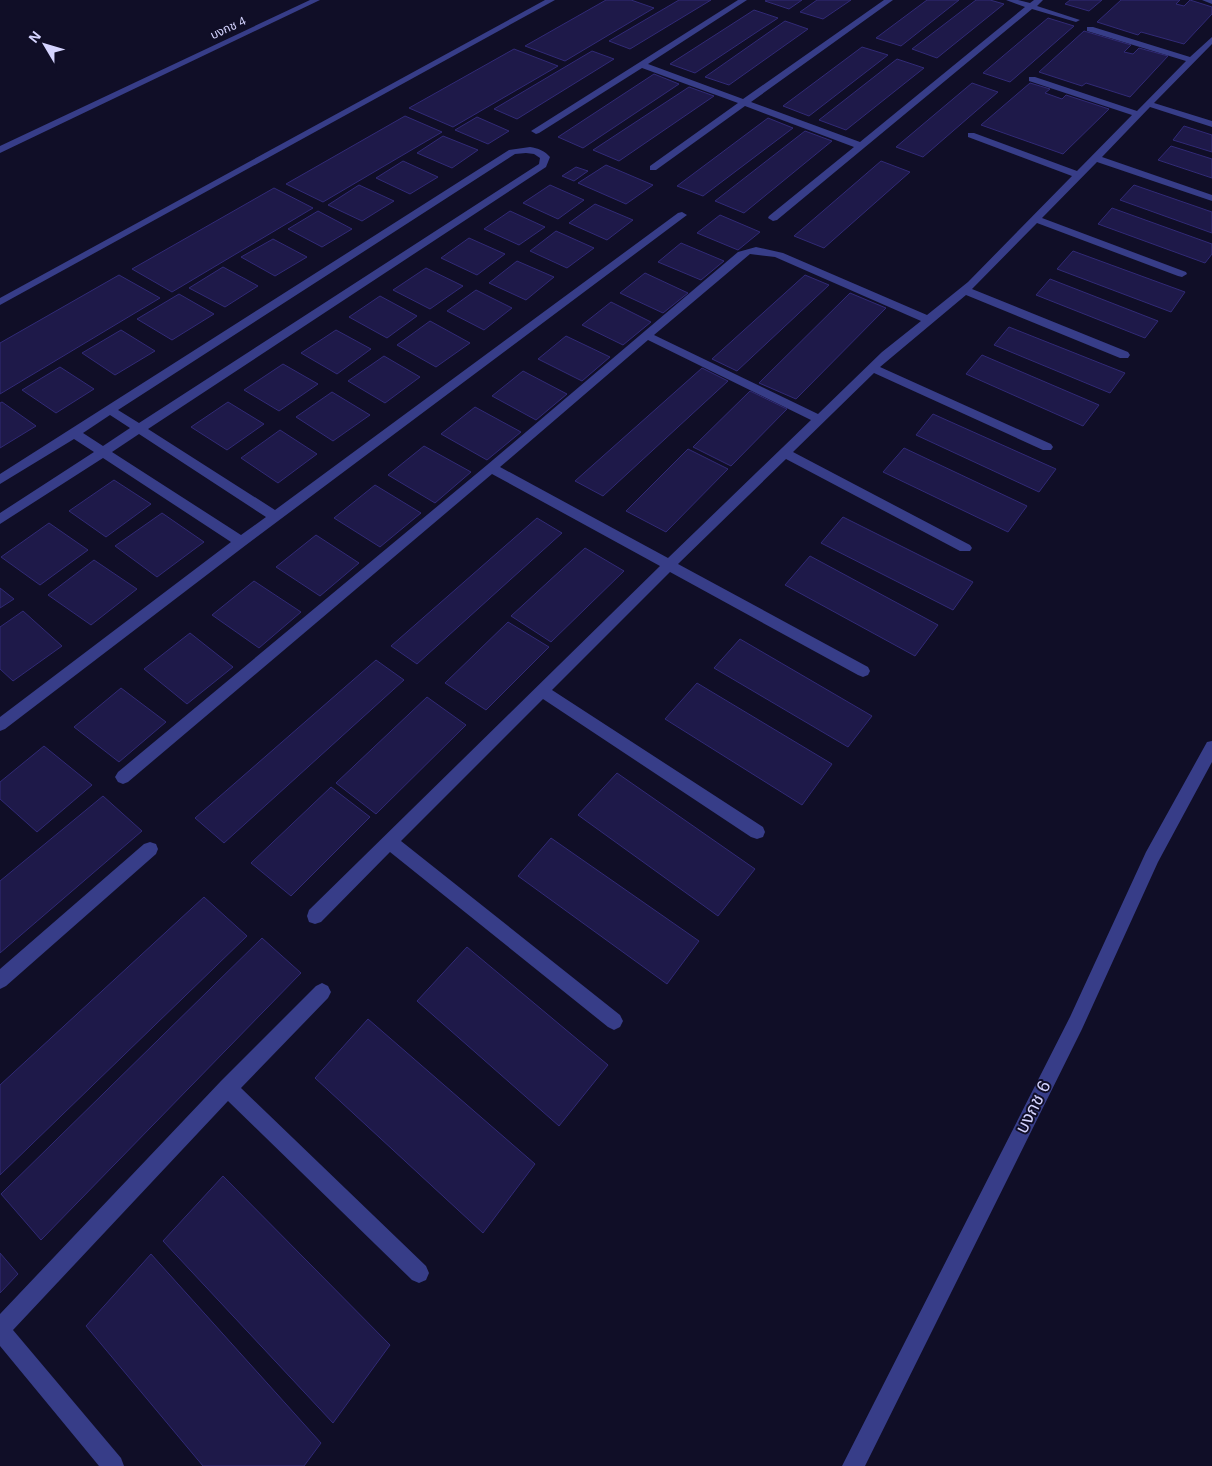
<svg xmlns="http://www.w3.org/2000/svg" width="1212" height="1466" viewBox="0 0 1212 1466" font-family="Arial,'Noto Sans Thai',sans-serif">
<rect width="100%" height="100%" fill="#100e27"/>
<!-- building -->
<path fill="#1e1949" stroke="#312a76" d="M606,0H631L654,8L565,61L525,46Z
M679,0H711L630,49L609,41Z
M767,0H802L789,9L765,1Z
M817,0H851L823,19L800,12Z
M927,0H959L901,46L876,38Z
M976,0H990L1004,4L937,58L912,49Z
M1070,0H1102L1089,11L1065,4Z
M1121,0H1180L1176,4L1184,6L1190,0L1212,7V14L1184,44L1141,32L1138,35L1097,22Z
M754,10L778,18L695,73L670,64Z
M1048,18L1074,26L1010,82L983,73Z
M785,21L808,29L729,85L705,77Z
M1084,31L1131,45L1124,52L1133,54L1139,48L1168,56L1130,97L1086,83L1082,86L1039,72Z
M862,47L888,55L809,116L783,106Z
M514,49L558,66L453,127L409,108Z
M592,51L614,59L517,119L494,109Z
M897,59L924,68L846,130L819,120Z
M654,74L679,84L583,148L558,137Z
M972,83L998,92L923,157L896,147Z
M1030,83L1050,89L1045,93L1062,99L1066,95L1109,109L1063,154L981,125Z
M689,87L714,96L619,161L593,150Z
M405,116L442,132L323,202L286,184Z
M477,117L509,131L488,144L455,130Z
M768,118L793,128L703,196L677,186Z
M1184,126L1212,135V152L1173,140Z
M805,131L832,141L744,213L715,201Z
M443,136L478,150L452,168L417,153Z
M1171,146L1212,159V178L1158,160Z
M403,161L438,177L410,194L376,178Z
M881,161L910,172L824,248L794,236Z
M606,165L653,185L626,204L578,183Z
M576,167L588,171L574,181L562,176Z
M359,185L394,201L362,221L328,205Z
M550,185L584,200L558,219L523,203Z
M1134,185L1212,212V233L1120,200Z
M274,188L313,208L172,292L132,269Z
M595,204L633,220L607,240L569,223Z
M1112,208L1212,244V254L1205,263L1098,224Z
M318,211L352,229L322,247L288,229Z
M510,211L545,227L519,245L484,229Z
M720,215L760,232L738,250L697,233Z
M556,231L594,248L567,268L530,251Z
M469,238L505,254L477,275L441,258Z
M273,239L307,257L275,276L241,257Z
M681,243L724,261L701,280L658,262Z
M1073,251L1185,292L1171,312L1057,269Z
M517,261L554,277L526,300L489,283Z
M223,267L258,286L225,307L189,288Z
M426,268L463,286L430,309L393,290Z
M645,273L688,293L663,313L620,293Z
M119,275L160,298L0,394V343Z
M805,275L829,285L737,371L712,359Z
M1050,279L1158,321L1145,338L1036,295Z
M476,290L512,308L484,330L447,311Z
M850,293L886,308L796,399L759,383Z
M179,294L214,314L172,340L137,319Z
M380,296L417,316L387,338L349,317Z
M611,302L651,322L623,345L582,325Z
M430,321L470,343L436,367L397,345Z
M1009,327L1125,373L1110,393L994,345Z
M121,330L155,351L115,375L82,353Z
M336,330L371,349L337,374L301,353Z
M566,336L610,357L582,381L538,359Z
M982,355L1099,405L1083,426L966,374Z
M384,356L420,377L385,403L348,381Z
M283,364L318,384L279,411L244,390Z
M60,367L94,389L56,413L22,390Z
M702,368L728,381L603,496L575,481Z
M523,371L567,394L536,420L492,396Z
M750,391L787,409L731,466L693,447Z
M332,392L370,415L333,441L296,417Z
M2,402L36,426L0,448V403Z
M228,402L264,424L227,450L191,427Z
M475,407L521,432L487,460L441,434Z
M933,414L1056,469L1039,492L916,435Z
M280,430L317,454L278,483L241,458Z
M424,446L471,472L435,503L388,475Z
M904,448L1027,506L1008,532L883,472Z
M688,449L728,469L666,532L626,511Z
M114,480L151,504L106,537L69,511Z
M375,485L421,513L380,547L334,518Z
M162,513L204,542L157,577L115,546Z
M843,517L973,582L953,610L821,543Z
M537,518L562,533L417,664L391,646Z
M49,523L88,550L40,585L1,557Z
M316,535L359,563L320,596L276,567Z
M585,548L624,571L551,642L511,616Z
M810,556L938,625L915,656L785,585Z
M94,560L137,589L91,625L48,595Z
M254,581L301,612L259,648L212,615Z
M0,588L14,599L0,608Z
M23,611L62,646L13,681L0,669V627Z
M508,622L549,647L486,710L445,683Z
M190,633L233,667L187,704L144,669Z
M740,639L872,716L848,747L714,668Z
M376,660L404,680L224,843L195,818Z
M697,683L832,764L802,805L665,719Z
M121,688L166,722L119,762L74,727Z
M427,697L466,725L376,814L336,783Z
M44,746L92,785L37,832L0,799V782Z
M617,773L755,869L718,916L578,815Z
M331,787L370,817L291,896L251,863Z
M103,796L142,831L0,953V881Z
M551,838L699,941L667,984L518,876Z
M204,897L247,936L0,1175V1085Z
M262,938L301,973L41,1240L1,1194Z
M467,947L608,1065L559,1126L417,1001Z
M368,1019L535,1164L483,1233L315,1078Z
M223,1176L390,1345L333,1423L163,1241Z
M0,1253L18,1274L0,1293Z
M151,1254L321,1443L304,1466H203L86,1326Z"/>
<g fill="none" stroke-linecap="round" stroke-linejoin="round">
<!-- minor -->
<path fill="#373d88" fill-rule="evenodd" d="M310,0H320L0,153V146Z
M545,0H555L0,305V298Z
M738,0H747L648,64L743,99L884,0H893L751,102L860,142L1025,7L1006,0H1018L1030,3L1034,0H1043L1037,6L1080,20L1076,22L1032,9L777,220L773,221L768,218L769,216L854,147L745,106L656,170H650V166L738,103L642,68L539,133L536,134L531,131Z
M1202,0H1212V4Z
M1087,27H1093L1190,57L1212,37V44L1154,103L1212,121V127L1150,107L1102,157L1212,195V201L1097,162L1042,218L1186,272L1187,274L1182,277L1178,276L1037,223L972,289L1128,352L1130,355L1128,358H1120L966,295L880,367L1051,444L1053,447L1051,450H1043L874,373L793,452L970,545L972,548L970,551H960L786,459L678,564L868,667L870,671L868,675L863,677L858,675L670,572L552,690L763,827L765,832L763,837L757,839L751,837L543,699L401,841L620,1015L623,1021L620,1027L614,1030L608,1027L390,852L321,922L315,924L309,922L307,916L309,910L660,566L492,474L128,782L123,784L118,782L115,777L118,772L487,465L738,252L756,247L783,253L927,315L968,282L1072,176L968,137V133H974L1077,171L1132,115L1029,81V77H1035L1137,111L1186,61L1087,31ZM750,254L775,257L921,321L882,352L818,414L654,335ZM648,340L811,420L668,558L500,467Z
M530,147C538,148 545,151 550,157L546,167L148,429L275,510L678,213L682,212L687,215L246,545L5,729L0,731V717L231,542L103,458L0,524V513L94,452L74,439L0,484V474L509,150ZM526,153L534,154L540,158L539,164L139,423L118,410L515,154ZM110,415L130,428L103,446L83,433ZM139,434L266,517L241,535L112,452Z
M1212,741V762L1158,862L1082,1029L865,1466H842L1070,1017L1146,852L1207,742Z
M150,842L156,844L158,849L156,854L6,986L0,989V969L144,844Z
M322,983L328,986L331,992L328,998L241,1088L426,1266L429,1273L426,1280L419,1283L412,1280L228,1101L13,1330L121,1458L124,1466H99L0,1346V1314L221,1081L316,986Z"/>
</g>
<g text-anchor="middle" stroke-width="4" stroke-linejoin="round" paint-order="stroke">
<!-- far-street labels -->
<g font-size="12" fill="#d5d4ff" stroke="#100e27">
<text transform="translate(228 28) rotate(-25)" y="4">บงกช 4</text>
</g>
<!-- near-street labels -->
<g font-size="18" fill="#d5d4ff" stroke="#100e27">
<text transform="translate(1033 1107) rotate(-63)" y="6">บงกช 6</text>
</g>
</g>
<!-- north arrow -->
<g transform="translate(45 45) rotate(308)" stroke="#100e27" stroke-width="4" paint-order="stroke">
<path d="M0-4L9 19L0 12L-9 19Z" fill="#d5d4ff"/>
<text y="-8" font-size="14" font-weight="bold" text-anchor="middle" fill="#d5d4ff">N</text>
</g>
</svg>
